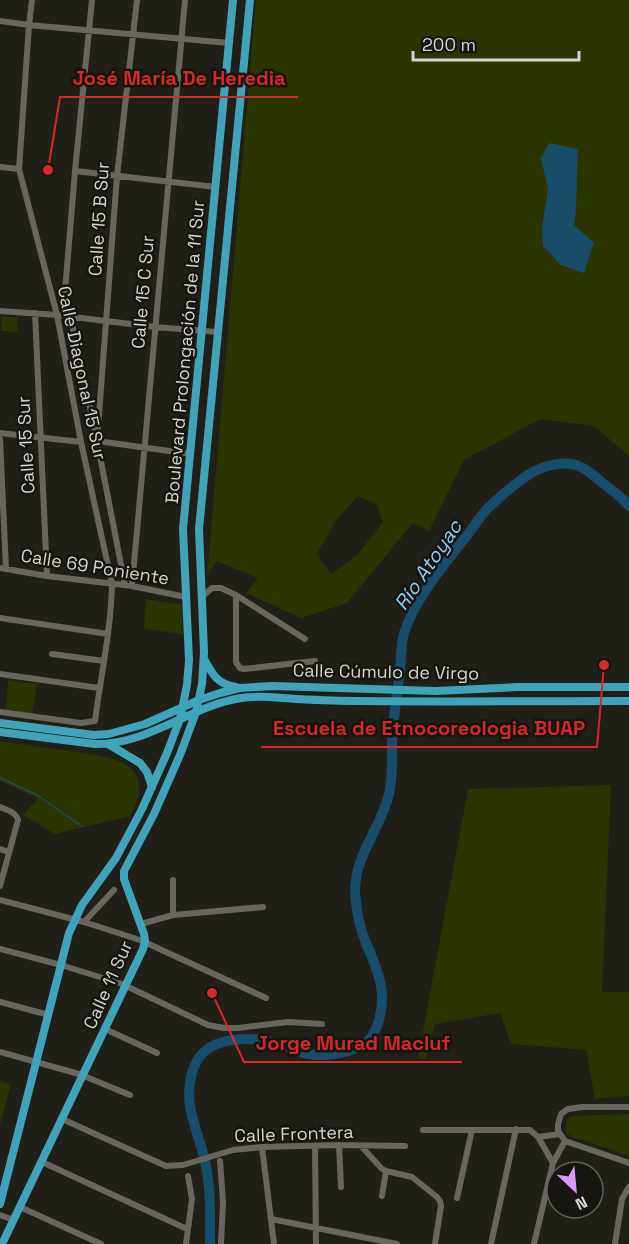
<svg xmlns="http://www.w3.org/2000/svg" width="629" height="1244" viewBox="0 0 629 1244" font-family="'Space Grotesk',sans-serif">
<rect width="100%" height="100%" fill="#201f18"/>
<!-- green -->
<path fill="#2b3500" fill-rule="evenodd" d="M256,0H629V456L594,426L540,419L464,460L429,531L413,523L347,603L301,618L246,593L258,578L216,561L207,577ZM358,496L377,505L383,522L357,555L331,574L317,554L337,519Z
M2,317H18L17,332L1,331Z
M146,599L182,605L183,634L144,629Z
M8,680L37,684L32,714L6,710Z
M0,741C23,744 46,748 69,751C92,755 142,756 139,790C138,799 134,808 130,816L55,834L23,815L38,798L0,781Z
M611,785L602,992H629V1096L595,1099L586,1050L511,1044L500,1013L435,1024L426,1059L418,1058L468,789Z
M0,1081L11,1084L0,1125Z
M629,1114V1156L576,1138L567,1134L565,1127L567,1120L573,1116Z"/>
<!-- water -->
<path fill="#174d69" d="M549,143L578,149C576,175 578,201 574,226L594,242L584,273L561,265L543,246L542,227L548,189L541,158Z"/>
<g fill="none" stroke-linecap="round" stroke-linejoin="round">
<!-- stream -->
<path stroke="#174d69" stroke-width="1.5" d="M0,778L37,795L83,827"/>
<!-- river -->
<path stroke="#174d69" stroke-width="10" d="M210,1244C210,1218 211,1191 206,1166C200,1133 182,1107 192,1073C194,1066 197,1059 202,1054C218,1036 255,1037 276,1043C287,1046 297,1052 308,1054C323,1057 355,1053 367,1042C372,1037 376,1030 378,1023C390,986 373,964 362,932C358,919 356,906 355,893C354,856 381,828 389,794C393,777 392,760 392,743C393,719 397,695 400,671C401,660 401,648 403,637C411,605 444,564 465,538C473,528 480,516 489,507C501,496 514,484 528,475C542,466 566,459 581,467C589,471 597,478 604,484C613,491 622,497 629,506"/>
<!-- minor -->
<path stroke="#68665f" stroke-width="6" d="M92,0L75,171L65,291L97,441L125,585
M137,0L117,176L97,441L191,454
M0,21L29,25L229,43
M0,167L19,169
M75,171L216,187
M0,311L57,315L155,327L218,332
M35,313L47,576
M0,433L81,442
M0,439L6,569
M0,568L47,576L132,586L186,597
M132,586L185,0
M236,595V662L240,668L244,669L315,661
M202,597L212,588H221L236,595L305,639
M0,618L108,634
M52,654L104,661
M0,674L99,688
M0,712L81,723L95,721C101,675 111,630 112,584L81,442L57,315L19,169L29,25L32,0
M0,807C7,810 16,812 18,820L0,886
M0,849L9,852
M173,880V915
M0,900L84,922L140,940L266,998
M84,922L114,890
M141,924L173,915L263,907
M0,949L61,965L122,984L208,1025L224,1028H238L288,1022L322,1024
M0,1002L49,1015
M105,1029L157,1053
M0,1052L79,1074L130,1095
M629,1107H582L568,1109L561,1114L558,1124V1131L565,1141L629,1163
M62,1119L166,1166L183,1165L233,1150L262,1147L339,1145L405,1146
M423,1130H530L538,1137L553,1163
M538,1137L560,1134
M339,1145L341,1187
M315,1146L316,1244
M361,1146L382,1169L386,1171L412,1177L437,1197L440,1201L441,1206L435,1244
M262,1147L274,1244
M220,1161L223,1202L221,1244
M42,1162L187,1229
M382,1196L386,1171
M457,1198L472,1130
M20,1207L101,1244
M0,1215L14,1220
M271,1219L397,1244
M186,1244L192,1199L188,1176
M491,1244L516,1129
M534,1244L553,1163L565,1141
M615,1244L622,1199L629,1187"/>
<!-- major -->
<path stroke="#3fa4ba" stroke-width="8" d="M204,659C213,675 217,684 236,687
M0,723L94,735L109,734L145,724L199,700L220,693L240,688L272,686L436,691L518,687H629
M0,732L95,744C148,745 190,706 241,698C259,695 278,698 296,699C317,700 339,701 360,701C450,702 539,701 629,701
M108,744L140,763L147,772L152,787
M0,1204L69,933L82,905L116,858L142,809L167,753L180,719L187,685L189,660L183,529L233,0
M2,1244L143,949L145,941L144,934L124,879V871L154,814L180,755L196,712L202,684L204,652L199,529L250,0"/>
</g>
<g text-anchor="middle" stroke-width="5" stroke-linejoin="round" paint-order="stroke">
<!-- street labels -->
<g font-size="18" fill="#d5d4d0" stroke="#17150f">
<text transform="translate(99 219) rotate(-86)" y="6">Calle 15 B Sur</text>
<text transform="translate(143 292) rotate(-85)" y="6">Calle 15 C Sur</text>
<text transform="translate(185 352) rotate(-85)" y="6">Boulevard Prolongación de la 11 Sur</text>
<text transform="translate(82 373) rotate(78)" y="6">Calle Diagonal 15 Sur</text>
<text transform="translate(26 445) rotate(-93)" y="6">Calle 15 Sur</text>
<text transform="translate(95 567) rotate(9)" y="6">Calle 69 Poniente</text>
<text transform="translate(386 672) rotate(1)" y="6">Calle Cúmulo de Virgo</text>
<text transform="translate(108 985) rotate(-66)" y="6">Calle 11 Sur</text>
<text transform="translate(294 1134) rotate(-2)" y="6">Calle Frontera</text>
</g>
<!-- water labels -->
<g font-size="20" font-style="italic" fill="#8acff8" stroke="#17150f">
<text transform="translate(428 565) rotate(-56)" y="7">Río Atoyac</text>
</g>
</g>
<!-- callouts -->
<path fill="none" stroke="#d62828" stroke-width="2" d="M48 170L60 97H298M604 665L597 747H261M212 993L244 1062H462"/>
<g fill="#d62828" stroke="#17150f" stroke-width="2">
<circle cx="48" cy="170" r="6"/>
<circle cx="604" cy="665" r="6"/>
<circle cx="212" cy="993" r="6"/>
</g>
<g font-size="20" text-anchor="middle" font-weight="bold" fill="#d62828" stroke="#17150f" stroke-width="5" stroke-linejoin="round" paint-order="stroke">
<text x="179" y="85">José María De Heredia</text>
<text x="429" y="735">Escuela de Etnocoreologia BUAP</text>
<text x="353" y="1050">Jorge Murad Macluf</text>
</g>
<!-- north arrow -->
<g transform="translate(575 1190) rotate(154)"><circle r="28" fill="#17150f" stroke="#63615c" stroke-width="1.5"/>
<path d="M0-4.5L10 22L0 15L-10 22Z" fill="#d69bfa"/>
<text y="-9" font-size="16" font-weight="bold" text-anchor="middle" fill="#d5d4d0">N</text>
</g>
<!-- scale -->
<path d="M413 51v9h166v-9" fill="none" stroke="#d5d4d0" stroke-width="3"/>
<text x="422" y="51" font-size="18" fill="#d5d4d0" stroke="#17150f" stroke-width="4.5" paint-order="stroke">200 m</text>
</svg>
